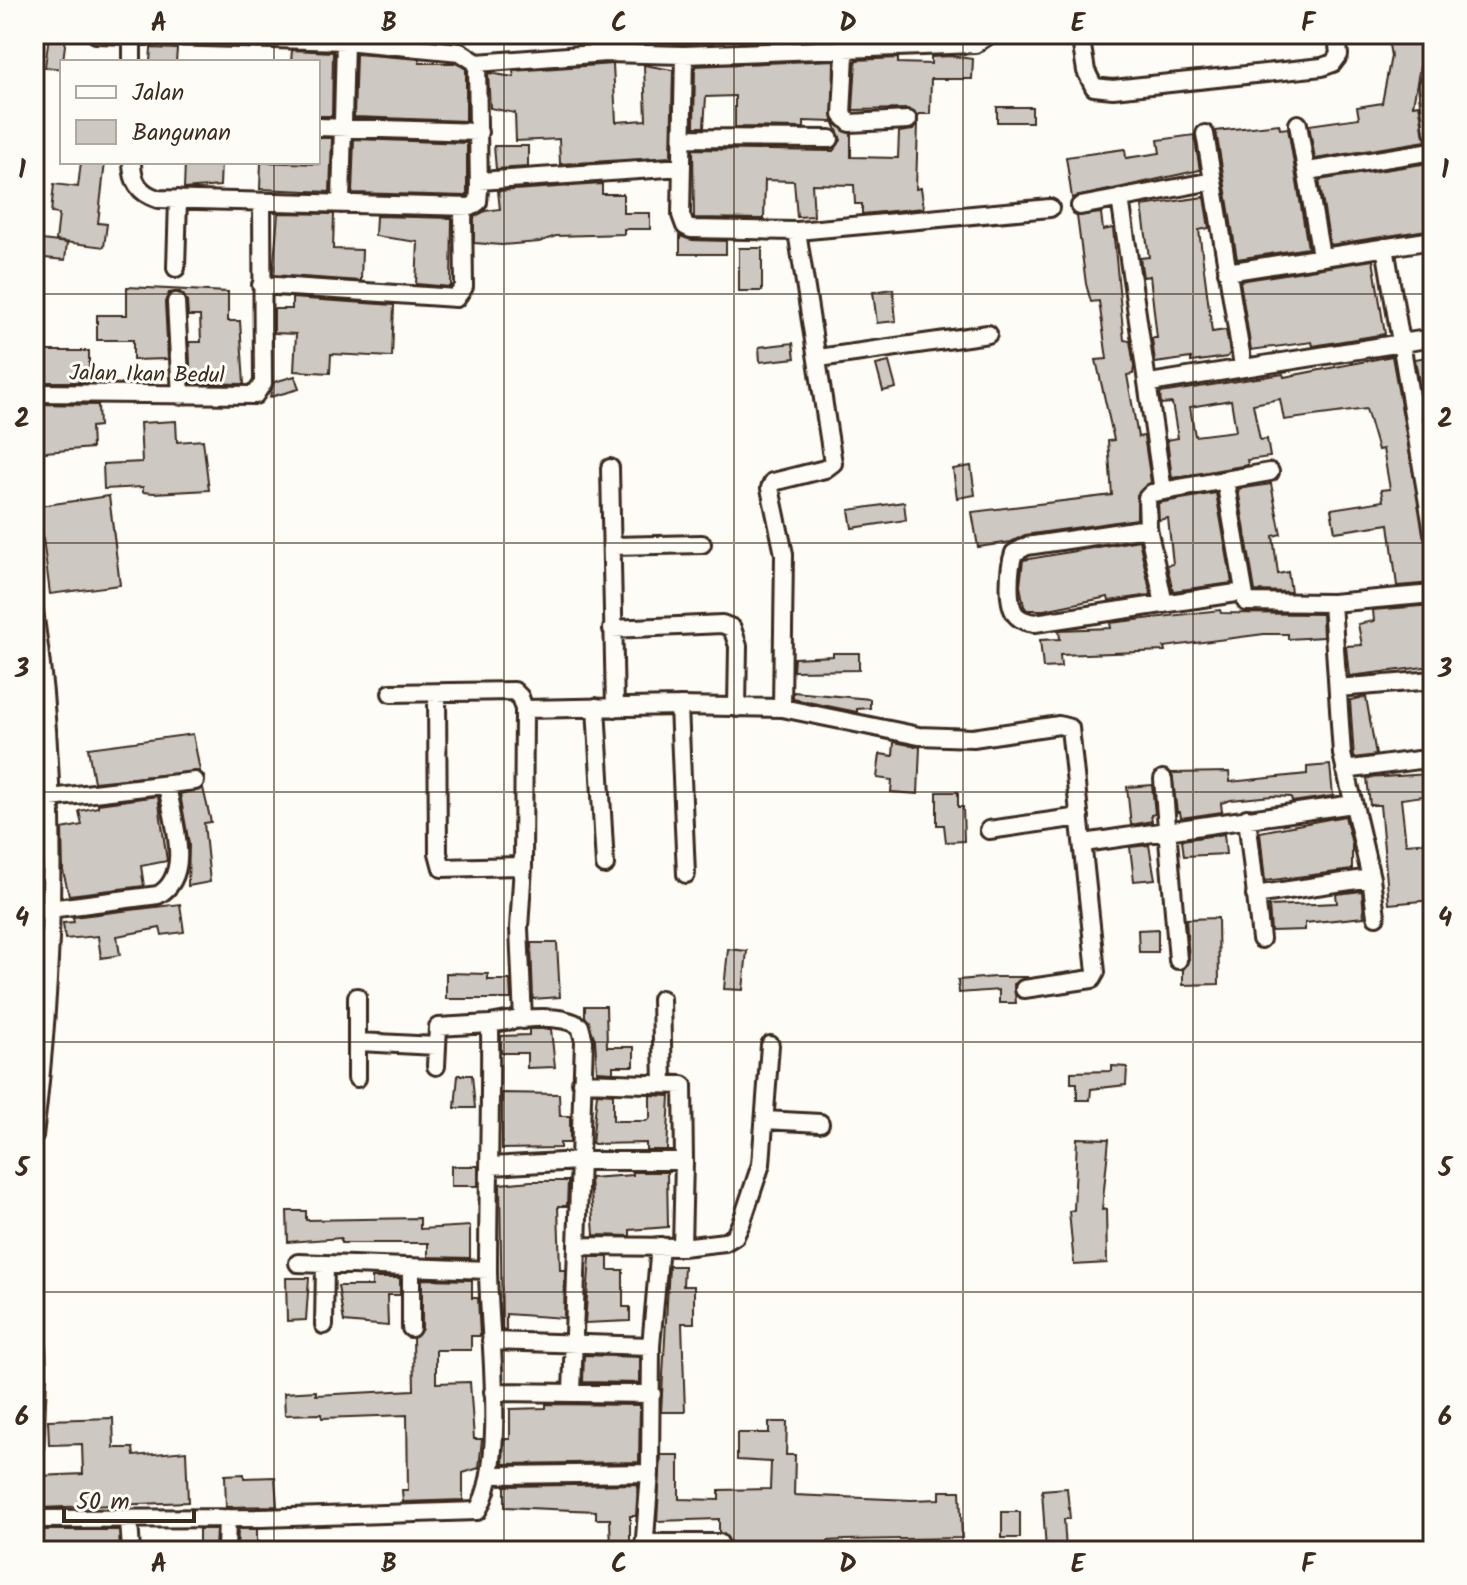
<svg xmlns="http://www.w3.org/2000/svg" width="1467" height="1585" viewBox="0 0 1467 1585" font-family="Kalam,sans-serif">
<rect width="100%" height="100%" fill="#fdfcf7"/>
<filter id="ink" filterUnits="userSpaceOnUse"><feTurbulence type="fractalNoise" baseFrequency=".0125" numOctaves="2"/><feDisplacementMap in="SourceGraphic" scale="16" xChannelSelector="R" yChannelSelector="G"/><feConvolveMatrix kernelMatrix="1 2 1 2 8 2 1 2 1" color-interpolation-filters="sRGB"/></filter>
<g filter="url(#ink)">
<!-- building -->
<path fill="#cdc8c2" stroke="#3b2a1e" stroke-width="2" fill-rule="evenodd" d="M739,34H835V38L739,42Z
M1387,34H1433V61L1420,66L1413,105L1419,104L1426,141L1315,159L1309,125L1359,118L1357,107L1382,103L1391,56Z
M49,35L66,37L62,69L45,67Z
M151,48L177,49L176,62H150Z
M292,50L333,52L332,116H318V62H291Z
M356,54L420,59L419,63H456L466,69V121L354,117Z
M951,56L973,59L972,79H931L930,114H919L918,118L908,109L853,110L856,60L898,58V63L931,64V57Z
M834,60L833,122L804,121V128L735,127V96L706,97L704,127H694L695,66Z
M613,64L616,122L646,120L644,65L673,70L671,157L560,164L559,139L516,141L515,113L490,108L488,73L514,77L513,71Z
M997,107H1032V122H997Z
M834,123L851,134V157L898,158L899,132L913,130L918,123L916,189L921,188L924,208L862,214V204H855L854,185L812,184L814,216L797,217L794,181L765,180L764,219L694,218L693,149L833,151L841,140Z
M1279,124L1280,129L1288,128L1308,248L1237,259L1216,131Z
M1194,135L1200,170L1072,198L1066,157L1125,149L1126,158L1160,153L1158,140Z
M318,138H332L330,192L260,189L261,162L318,164Z
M354,139L467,143V196L352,193Z
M494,146H528V167L496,169Z
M81,162H105L98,223L107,224L104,247L56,241L59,214L51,213L54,184L78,187Z
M185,162H221L220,186L184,189Z
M1429,163L1433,229L1330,245L1319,180Z
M602,184V194H623V213H650V229H624V234L556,236L539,242L502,245L474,243V217L485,211L500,209L498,191Z
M1204,197L1209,228L1199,230L1212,332L1226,330L1230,353L1227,357L1191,362V358L1155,363L1152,338H1157L1150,276L1143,277L1140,258L1149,257L1142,206Z
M278,213L334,214L333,249L362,250L361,281L273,275Z
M1101,213L1103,230L1113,228L1124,340L1130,341L1134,366L1133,374L1127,375L1138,437L1144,436L1151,482L1137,495V519L1025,535L1011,542L978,547L972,512L1112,495L1108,441L1114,440L1096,360L1107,359L1099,301L1091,302L1086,284L1077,216Z
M376,216L452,218L451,287L416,284L418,242L375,236Z
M680,236L691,240L726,241V254H680Z
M34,239L67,243L65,260L34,257Z
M739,248H762V291H739Z
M1373,260L1385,334L1313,346L1312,342L1251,350L1240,281Z
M127,287L228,292V321H240L244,384L191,383L189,342H201L200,316H188L187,301L180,292L169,293L165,302L168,359L133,360V340H97V315H127Z
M893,289L896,321L877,323L873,292Z
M292,298L394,305L392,357L331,354L330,373L294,371L296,334L274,333V309H292Z
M793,343L795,358L760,362L759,347Z
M34,351H89V382H34Z
M1392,356L1433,583L1397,586L1389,524L1335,532L1331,509L1383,501L1381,490L1390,489L1383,449L1378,450L1366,409L1284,420L1280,399L1253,404L1260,440L1267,439L1270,457L1247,460L1248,465L1172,478L1167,440L1178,438L1172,403L1161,404L1160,393L1283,374L1284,377ZM1231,400L1236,431L1195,436L1190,407Z
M1433,356V417L1425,418L1415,359Z
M889,362L896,388L883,391L876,365Z
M295,376L299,389L270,397L274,382Z
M34,404L98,405L99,426L91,427L92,448L34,453Z
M176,421L177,442L203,440L209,490L154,493L143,492V487L104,489L103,464L142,462L140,423Z
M971,466L975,495L957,498L953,469Z
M1271,484L1281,534L1273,536L1278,574L1288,572L1291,592L1255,591L1238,489Z
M1216,493L1232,583L1173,591L1167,565L1173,564L1168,518L1159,520L1158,503Z
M109,496L120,585L50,594L39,506Z
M904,502L906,520L852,528L849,510Z
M1139,540L1151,595L1109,601L1108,597L1044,610H1027L1024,606L1020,586L1023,560Z
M1433,605V666L1349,676L1346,646L1362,645L1358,624L1374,621L1373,610Z
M1220,610L1221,613L1322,614L1323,637L1288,639V634H1264L1164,647L1165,651L1060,655L1061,667L1043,668L1040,640L1060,639L1059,630L1111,628L1110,623Z
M833,653H859V670L793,671L794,658L833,656Z
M793,692L870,699V708L857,709V712L793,699Z
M1366,697L1376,755L1354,758L1350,700Z
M193,734L200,771L94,782L88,748Z
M894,742L920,747L918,794L891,792L892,780L877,778L880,754L893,756Z
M1330,765L1333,796L1292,802L1291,797L1272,796L1231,800L1221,803L1222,812L1181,818L1180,812H1177L1172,773L1229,772L1230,782L1307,774V767Z
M1429,774L1431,795L1401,799L1406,844L1430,842L1433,900L1389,904L1380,805H1370L1367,778Z
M1152,785L1155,814L1151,815L1152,821L1131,825L1127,787Z
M203,788L211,822L204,823L210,882L188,886L189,844L180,794Z
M937,792H958V807H963L964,841L946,842L944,825H937Z
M158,796L167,861L141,866L144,886L69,895L63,871L62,829L82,825L79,811L98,807V804Z
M1345,816L1352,844V870L1265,881L1260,832Z
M1224,834L1226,854L1184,856L1182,840Z
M1149,845L1155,879L1134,881L1130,847Z
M1362,891L1364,917L1305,923V930L1271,931L1269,906L1337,903L1336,894Z
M180,904L184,932L162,935L160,928L117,936L120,955L101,958L98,936L65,939L63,923L74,922L73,917Z
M1218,918L1219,984L1183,985V970L1189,959L1186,919Z
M1158,929V952H1139L1138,930Z
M531,943H557L560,997L533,999Z
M728,949L747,951L743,990L724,989Z
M446,973L488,974V980H510L511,999H446Z
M995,977H1028L1014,984L1016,1003H999V990L959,993L958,980Z
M585,1006H606L607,1047H634V1066H613V1072L597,1071L595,1039L585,1016Z
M529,1029H551L555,1067L527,1068V1053H501V1036L529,1035Z
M1112,1066L1127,1067L1126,1085L1091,1089L1090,1100H1077V1083H1071V1072L1112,1071Z
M458,1075H472L475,1108H455Z
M502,1093L559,1094L560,1116H570V1143H560V1148L502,1149Z
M597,1093L613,1094V1121H646L650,1118V1095L670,1096L667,1150H646V1143L592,1144Z
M1077,1138L1109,1139L1102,1210L1106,1209L1107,1263L1074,1265L1069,1211L1074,1210Z
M451,1166H478V1186H451Z
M633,1172H667L668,1227L630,1230V1236L594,1235L590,1178L633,1175Z
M531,1181H568L567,1206H558L560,1270H565L564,1318L506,1314V1330H502L500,1184Z
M287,1211H306V1220L420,1218V1229L470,1226V1258L428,1257V1243H341V1238L288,1242Z
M590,1257H608V1270H623V1307H630V1321L585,1323Z
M669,1266H684L683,1286H694V1323H682L685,1412H661Z
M286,1278H309L306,1320L287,1321Z
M372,1278H400V1295H387L388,1326L344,1322L338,1286H372Z
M422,1279L472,1280V1298H478L480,1336H471V1350H436V1383L470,1382L474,1439H482L479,1468L463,1473V1500L403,1502L402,1490H408L407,1415L322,1418L321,1414L285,1415L284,1393L316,1391V1395L414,1390L413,1338L422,1329Z
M584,1355L640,1357V1383L583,1382Z
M546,1404L640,1405L639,1462L503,1464L504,1439H510V1409L546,1408Z
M113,1418L114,1448H133L134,1456L186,1451L188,1502L40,1508L39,1476L83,1474L82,1444L49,1445L48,1420Z
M769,1422H787L786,1455H795L794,1495L911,1500L940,1499V1491H960L962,1538L845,1540L828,1541V1551H726L730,1542L719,1532V1519L657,1521L661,1455H679V1499L719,1500V1490L770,1489L771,1462L737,1460V1433H769Z
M244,1474V1478L275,1477L277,1506L226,1507L225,1475Z
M638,1484L636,1516H630V1551H611L610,1519H596V1511L505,1507V1486Z
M1067,1488L1070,1519H1064L1066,1551H1046L1042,1490Z
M1002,1512H1020V1538H1002Z
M199,1529H216L215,1551H199Z
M238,1529H257V1551H237Z
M42,1530H119L120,1551H42Z"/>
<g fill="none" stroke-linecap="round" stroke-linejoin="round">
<defs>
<path id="minor" d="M96,34L345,41L460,52L477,63L606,53L684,55L975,44L990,34
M606,34V53
M846,34L842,115L850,123L908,120
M1080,34L1086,71L1094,87L1113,89L1322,67L1333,63L1339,55L1337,34
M684,55L681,215L685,226L691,229L797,231L1050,208
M132,62V37
M1433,72L1428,85L1433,131
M1298,124L1321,256
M318,127L479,132
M1205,134L1213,181
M683,138L830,139
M132,162C132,182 139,193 158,199L471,207L478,202L479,190L477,63
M1308,171L1433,151
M480,181L682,167
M1120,198L1163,491
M341,204L345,41
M1080,206L1213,181L1243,366
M1385,247L1433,533
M176,268L178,199
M1227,272L1433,240
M261,285L456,298L464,287L463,207
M176,302L181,396
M819,358L988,334
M1150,383L1433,338
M34,393L255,395L263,383L262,202
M1416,431L1433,428
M610,468L615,708
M1225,480L1246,602L1332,603L1433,594
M1148,528L1027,546L1014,553C1009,567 1006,605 1017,616C1022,621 1028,622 1035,623L1243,592
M612,546L702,544
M1332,603L1342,754L1371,878L1376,916
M1164,604L1148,528L1147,498L1152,493L1270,472
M34,611C60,785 55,962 34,1136
M612,629L722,624L732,628L738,646L737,708
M1338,688L1433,680
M391,693L514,691L520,697L524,709
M437,693L438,853L442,868L523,866
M679,706L686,874
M596,707L605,865
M782,708L784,554L770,488L773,482L825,469L833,463L797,231
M1345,770L1418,760L1433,763
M1163,779L1178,960
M34,800L195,781
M1247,818L1261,939
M989,830L1080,817
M1084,843L1353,804
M1255,895L1371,878
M34,911L158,895C194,875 172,818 167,785
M661,999L663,1083
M523,1020L519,928L523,866L524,709L679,706L782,708L919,736L973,738L1059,725L1070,728L1096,972L1092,979L1024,989
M359,1042L436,1046
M436,1066L438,1027L490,1024
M357,1078V997
M581,1082L683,1085L684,1161
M765,1120L820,1123
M491,1166L579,1161H684L682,1247L577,1246
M682,1247L725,1242L735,1236L742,1221L761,1164L770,1045
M298,1263L488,1270
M34,1282L37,1376L34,1454
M324,1325L325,1265
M411,1328V1269
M491,1341L651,1346
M493,1392L652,1394
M490,1475L650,1473
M34,1519L261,1518L477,1511C508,1465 488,1327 488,1269C488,1188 491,1106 490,1024C515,1019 558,1012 580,1026L584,1041L572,1393
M129,1520L131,1551
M644,1543H719
M226,1551L227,1518
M644,1551L650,1473L651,1346L660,1246"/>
</defs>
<!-- minor casing -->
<use href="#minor" stroke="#3b2a1e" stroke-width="22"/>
<!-- minor -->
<use href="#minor" stroke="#fdfcf7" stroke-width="16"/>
</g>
</g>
<!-- grid -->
<path fill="none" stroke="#3b2a1e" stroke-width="2" stroke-opacity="0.55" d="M274,34V62M504,34V1551M734,34V1551M963,34V1551M1193,34V1551M274,162V1551M34,294H1433M34,543H1433M34,792H1433M34,1042H1433M34,1292H1433"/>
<g text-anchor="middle" stroke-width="6" stroke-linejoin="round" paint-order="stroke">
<!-- street labels -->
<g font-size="22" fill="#3b2a1e" stroke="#fdfcf7">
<text transform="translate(147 373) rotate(1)" y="8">Jalan Ikan Bedul</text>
</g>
</g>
<!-- margin -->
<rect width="1467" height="1585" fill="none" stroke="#fdfcf7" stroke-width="88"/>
<!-- legend -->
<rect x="60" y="60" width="260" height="104" fill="#fdfcf7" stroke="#afa8a0" stroke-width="2"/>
<rect x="76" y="86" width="40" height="12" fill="#fdfcf7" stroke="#afa8a0" stroke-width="2"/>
<text x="132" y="100" font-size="24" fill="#3b2a1e">Jalan</text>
<rect x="76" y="120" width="40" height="24" fill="#cdc8c2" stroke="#afa8a0" stroke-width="2"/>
<text x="132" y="140" font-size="24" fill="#3b2a1e">Bangunan</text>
<!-- scale -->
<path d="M64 1509v12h130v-12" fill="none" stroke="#3b2a1e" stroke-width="4"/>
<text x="76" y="1509" font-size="24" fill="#3b2a1e" stroke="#fdfcf7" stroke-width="6" paint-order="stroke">50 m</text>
<rect x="44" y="44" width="1379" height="1497" fill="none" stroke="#3b2a1e" stroke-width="3"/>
<g font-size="26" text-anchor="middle" font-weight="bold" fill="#3b2a1e">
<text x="159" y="31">A</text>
<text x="389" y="31">B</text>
<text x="619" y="31">C</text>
<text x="848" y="31">D</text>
<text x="1078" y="31">E</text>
<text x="1308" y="31">F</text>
<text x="22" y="178">1</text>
<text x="1445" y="178">1</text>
<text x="22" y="427">2</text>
<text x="1445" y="427">2</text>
<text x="22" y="677">3</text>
<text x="1445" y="677">3</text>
<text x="22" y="926">4</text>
<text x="1445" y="926">4</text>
<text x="22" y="1176">5</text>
<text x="1445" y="1176">5</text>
<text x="22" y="1425">6</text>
<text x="1445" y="1425">6</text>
<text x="159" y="1572">A</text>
<text x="389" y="1572">B</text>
<text x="619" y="1572">C</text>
<text x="848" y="1572">D</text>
<text x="1078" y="1572">E</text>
<text x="1308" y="1572">F</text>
</g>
</svg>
